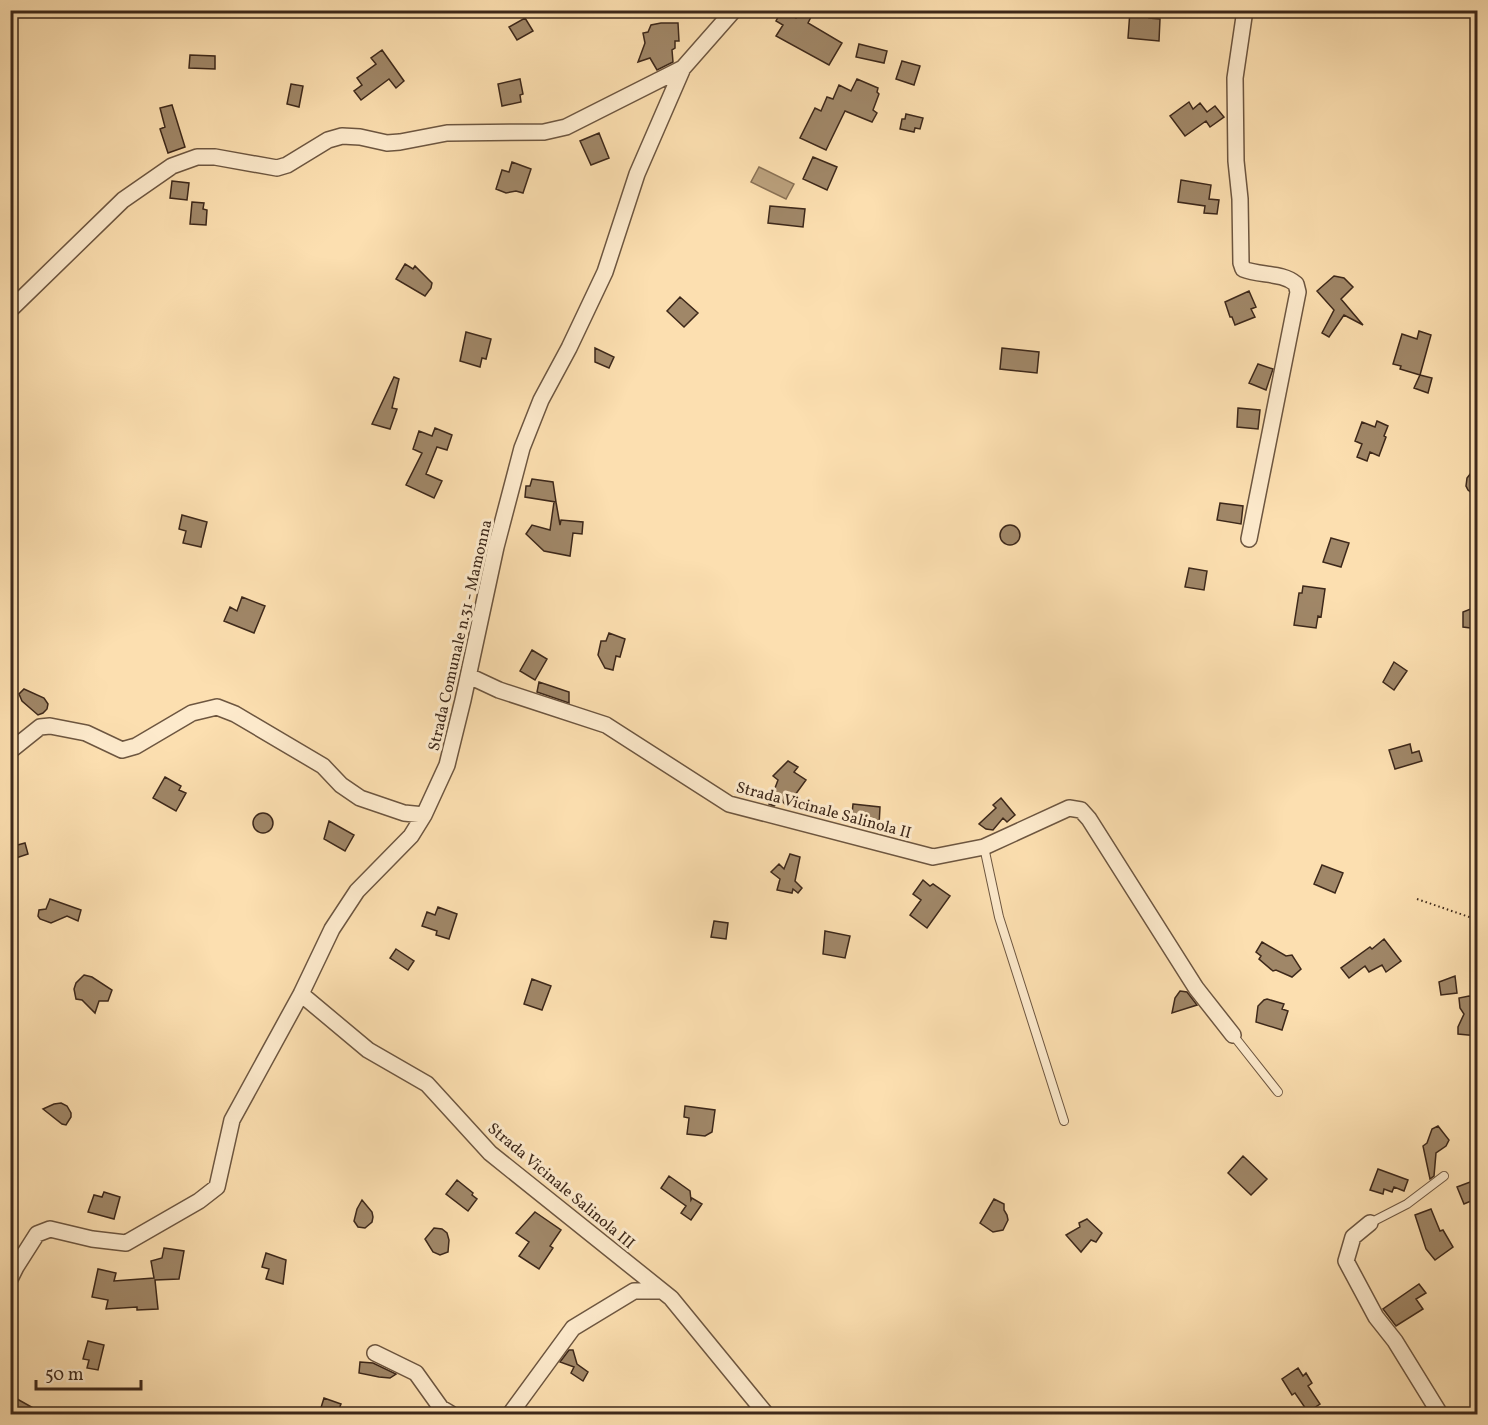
<svg xmlns="http://www.w3.org/2000/svg" width="1488" height="1425" viewBox="0 0 1488 1425" font-family="Vollkorn,serif">
<rect width="100%" height="100%" fill="#fcdfb0"/>
<filter id="stains"><feTurbulence type="fractalNoise" baseFrequency=".00333" numOctaves="4"/><feColorMatrix values="0 0 0 0 .2 0 0 0 0 .09 0 0 0 0 .02 0 0 0 .5 -.17"/></filter>
<radialGradient id="worn" r=".72"><stop offset=".6" stop-color="#630" stop-opacity="0"/><stop offset="1" stop-color="#630" stop-opacity=".3"/></radialGradient>
<!-- water -->
<path fill="#bba17d" stroke="#897155" stroke-width="1.5" d="M759,167L794,184L786,199L751,182Z"/>
<!-- building -->
<path fill="#a08768" stroke="#3d281a" stroke-width="1.5" d="M782,10L796,18L801,11L811,17L808,23L842,43L829,65L776,36L783,25L776,21Z
M1130,11L1150,12L1149,18L1160,19L1159,41L1128,38Z
M525,18L533,31L517,40L509,27Z
M661,23H678L679,41H675V48L672,50L673,62L657,70L650,58L638,62L645,43L643,33L648,32L651,25Z
M859,44L887,51L884,63L856,57Z
M382,50L404,81L396,88L389,79L361,100L354,91L362,85L357,78L376,64L371,58Z
M190,55L215,56V69L189,68Z
M902,61L920,66L914,85L896,79Z
M520,79L523,94L520,95L521,102L502,106L498,84Z
M857,79L878,88L877,92L879,94L873,110L877,113L872,122L845,111L826,150L800,138L815,108L821,111L827,97L833,99L839,85L851,91Z
M291,84L303,86L299,107L287,104Z
M1189,102L1193,109L1200,103L1207,112L1215,106L1224,117L1210,127L1206,121L1185,136L1170,116Z
M172,105L185,147L168,153L160,129L165,127L160,108Z
M906,114L923,118L920,129L915,128L914,132L900,129L902,119H905Z
M599,133L609,158L591,165L580,141Z
M813,157L837,167L827,190L803,179Z
M512,162L531,169L523,193L516,191L506,193L496,189L502,170L509,172Z
M1181,180L1211,185L1209,199L1219,200L1217,214L1204,213L1205,206L1178,202Z
M172,181L189,183L187,200L170,198Z
M192,202L204,203L203,209L207,210L206,225L190,224Z
M770,206L805,209L803,227L768,223Z
M405,264L413,269L415,266L432,283L431,288L425,296L396,279Z
M1334,276L1344,278L1353,287L1341,299L1363,325L1344,315L1329,337L1322,333L1334,310L1317,291Z
M1249,291L1256,307L1251,309L1255,317L1235,325L1232,317H1230L1225,302Z
M680,297L698,313L684,327L667,311Z
M1419,331L1431,335L1420,375L1400,369L1401,366L1393,364L1402,334L1417,339Z
M466,332L491,339L486,359L482,358L480,367L460,361Z
M595,348L614,357L609,368L595,362Z
M1002,348L1039,352L1037,373L1000,369Z
M1258,364L1273,369L1266,390L1249,383Z
M1420,375L1432,378L1428,393L1414,388Z
M394,377L399,379L392,408L397,409L390,429L372,424Z
M1238,408L1260,410L1258,429L1237,427Z
M1377,421L1388,426L1384,436L1386,437L1379,456L1370,452L1367,461L1357,457L1362,444L1355,441L1362,422L1375,427Z
M435,428L452,435L447,450L437,447L426,474L442,481L434,498L406,485L422,453L413,449L419,431L432,436Z
M1478,464V498L1468,490L1466,486L1467,478Z
M532,479L553,482L556,502L525,497L526,486H530Z
M554,502H556L560,525L561,520L583,522L582,534L573,533L570,556L544,551L526,534L532,525L550,530Z
M1220,503L1243,506L1241,524L1217,520Z
M182,515L207,522L201,547L183,543L186,531L179,529Z
M1000 535a10 10 0 1 1 20 0a10 10 0 1 1-20 0Z
M1331,538L1349,543L1341,567L1323,562Z
M1189,568L1207,571L1204,590L1185,587Z
M1303,586L1325,589L1321,617L1318,616L1316,628L1294,625L1299,593H1302Z
M242,597L265,606L254,633L224,621L230,607L237,611Z
M1478,606V629L1463,627V612Z
M609,633L625,639L620,657L616,656L613,670L605,668L598,655L601,641H606Z
M532,650L547,659L535,680L520,671Z
M1394,662L1407,671L1394,690L1383,682Z
M539,682L569,692V703L537,692Z
M24,689L44,698L48,704L47,709L43,713L38,715L22,701L19,694Z
M1410,744L1412,753L1419,751L1422,761L1395,769L1389,750Z
M788,761L798,767L794,772L806,780L787,806L780,799L774,806L769,804L778,780L773,776Z
M165,777L181,786L179,790L186,793L176,811L153,798Z
M1001,798L1015,815L1007,822L1003,818L993,830L986,829L979,824L996,808L993,805Z
M853,804L880,807L879,826L851,824Z
M253 823a10 10 0 1 1 20 0a10 10 0 1 1-20 0Z
M329,821L354,835L345,851L324,839Z
M25,843L28,854L10,860V847Z
M790,854L800,857L795,881L802,888L798,893L793,889L792,893L777,890L780,879L771,872L779,864L784,869Z
M1322,865L1343,873L1335,893L1314,884Z
M923,880L930,886L933,884L950,896L927,928L910,915L921,900L913,894Z
M50,899L81,910L78,921L67,916L51,923L40,919L38,916L39,910L46,909Z
M438,907L457,914L449,939L436,935L437,931L422,926L427,912L435,915Z
M714,921L728,923L726,939L711,937Z
M825,931L850,936L845,958L823,954Z
M1384,939L1401,961L1386,972L1382,965L1369,972L1365,966L1349,978L1341,968L1370,947L1372,949Z
M1262,942L1286,956L1292,955L1301,969L1292,977L1276,970L1273,971L1259,959L1261,956L1256,952Z
M396,949L414,961L408,970L390,958Z
M84,975L92,977L112,990L108,1001H99L95,1013L82,1000L76,999L74,989L76,983Z
M1455,976L1457,993L1441,995L1439,982Z
M532,979L551,986L542,1010L524,1004Z
M1180,991L1187,992L1197,1005L1172,1013L1175,998Z
M1469,996L1478,998V1036L1458,1034V1027L1464,1014L1460,1008L1459,998Z
M1267,999L1284,1004L1282,1009L1288,1011L1282,1030L1256,1022L1258,1006L1264,1000Z
M61,1103L67,1106L71,1113V1117L66,1125L62,1124L43,1109L54,1104Z
M685,1106L715,1110L712,1132L705,1136L687,1134L689,1118L684,1117Z
M1438,1126L1449,1140L1446,1146L1436,1153L1434,1176L1430,1179L1423,1146L1427,1143L1432,1129Z
M1243,1156L1267,1179L1251,1195L1228,1173Z
M1378,1169L1408,1180L1404,1191L1394,1187L1392,1192L1384,1189L1383,1194L1370,1190Z
M669,1176L690,1191L691,1200L692,1198L702,1204L691,1220L681,1213L686,1206L661,1188Z
M1478,1179V1198L1464,1204L1457,1187Z
M457,1180L473,1193L472,1195L477,1199L468,1211L446,1194Z
M104,1192L120,1197L114,1219L88,1212L94,1195L102,1197Z
M994,1199L1004,1204V1210L1007,1215L1008,1220L1003,1230L993,1232L980,1223Z
M362,1200L372,1212L373,1217L372,1222L365,1228L358,1227L354,1221L357,1209Z
M1431,1209L1440,1231L1443,1230L1453,1247L1435,1260L1426,1249L1415,1215Z
M535,1212L561,1230L550,1246L553,1248L539,1269L519,1256L529,1242L516,1233Z
M1087,1219L1102,1233L1096,1242L1091,1240L1081,1252L1066,1235L1080,1227L1079,1223Z
M434,1228L442,1229L447,1233L449,1240L448,1252L440,1255L433,1252L425,1239Z
M164,1248L184,1251L179,1279L155,1280L158,1309L137,1310V1307L106,1309L108,1300L92,1297L98,1269L116,1273L114,1281L154,1278L151,1261L162,1258Z
M266,1253L286,1260L283,1284L266,1279L269,1269L262,1267Z
M1419,1284L1426,1293L1416,1299L1423,1309L1396,1326L1383,1309Z
M88,1341L104,1345L98,1370L87,1368L89,1360L83,1359Z
M569,1350H573L577,1364L588,1372L583,1381L571,1373L574,1367L560,1362Z
M360,1362L373,1363L396,1374L390,1378L379,1377L359,1373Z
M1298,1368L1303,1376L1306,1373L1312,1383L1308,1386L1320,1404L1308,1412L1295,1393L1292,1395L1282,1379Z
M10,1395L44,1414H10Z
M324,1398L341,1404L337,1414H319Z"/>
<g fill="none" stroke-linecap="round" stroke-linejoin="round">
<defs>
<path id="service" d="M984,847L999,917L1064,1121
M1233,1035L1278,1092
M1370,1223L1407,1204L1444,1176"/>
<path id="minor" d="M1245,10L1235,78L1236,161L1240,199L1241,263L1243,269C1260,276 1282,272 1296,284L1298,292L1249,539
M10,310L123,200L172,166L197,157H215L277,168L287,165L328,140L342,136L360,137L387,143L400,142L447,133L544,132L566,127L683,68
M469,676L499,690L606,725L729,804L933,857L984,847L1069,808L1081,810L1089,819L1196,988L1233,1035
M10,751L40,727L50,726L86,733L122,750L136,746L192,713L217,707L235,714L323,766L341,785L360,798L404,813L424,815
M301,994L368,1050L427,1084L490,1153L671,1298L766,1414
M1370,1223L1353,1237L1346,1261L1376,1317L1395,1341L1440,1414
M10,1279L16,1267L37,1234L50,1229L92,1239L126,1243L199,1201L217,1187L232,1120L301,994L332,929L357,891L411,836L424,815L447,765L463,700L496,547L522,448L541,400L569,348L605,272L637,174L683,68L734,10
M375,1353L416,1373L441,1408L451,1414
M510,1414L573,1328L634,1291H662"/>
</defs>
<!-- service casing -->
<use href="#service" stroke="#6d5640" stroke-width="10"/>
<!-- minor casing -->
<use href="#minor" stroke="#6d5640" stroke-width="18"/>
<!-- path -->
<path stroke="#3d281a" stroke-width="2" stroke-dasharray="1.5 3" stroke-linecap="butt" d="M1417,899L1478,920"/>
<!-- service -->
<use href="#service" stroke="#fdeacc" stroke-width="8"/>
<!-- minor -->
<use href="#minor" stroke="#fdeacc" stroke-width="15"/>
</g>
<g text-anchor="middle" stroke-width="6" stroke-linejoin="round" paint-order="stroke">
<!-- street labels -->
<g font-size="16" fill="#3d281a" stroke="#fdeacc">
<text transform="translate(459 635) rotate(-77)" y="6">Strada Comunale n.31 - Mamonna</text>
<text transform="translate(824 809) rotate(15)" y="6">Strada Vicinale Salinola II</text>
<text transform="translate(562 1185) rotate(40)" y="6">Strada Vicinale Salinola III</text>
</g>
</g>
<!-- margin -->
<rect width="1488" height="1425" fill="none" stroke="#fcdfb0" stroke-width="36"/>
<rect x="12" y="12" width="1464" height="1401" fill="none" stroke="#3d281a" stroke-width="3"/>
<rect x="18" y="18" width="1452" height="1389" fill="none" stroke="#3d281a" stroke-width="1.5"/>
<!-- scale -->
<path d="M36 1380v9h105v-9" fill="none" stroke="#3d281a" stroke-width="3"/>
<text x="45" y="1380" font-size="18" fill="#3d281a" stroke="#fdeacc" stroke-width="4.5" paint-order="stroke">50 m</text>
<rect width="100%" height="100%" filter="url(#stains)"/>
<rect width="100%" height="100%" fill="url(#worn)"/>
</svg>
